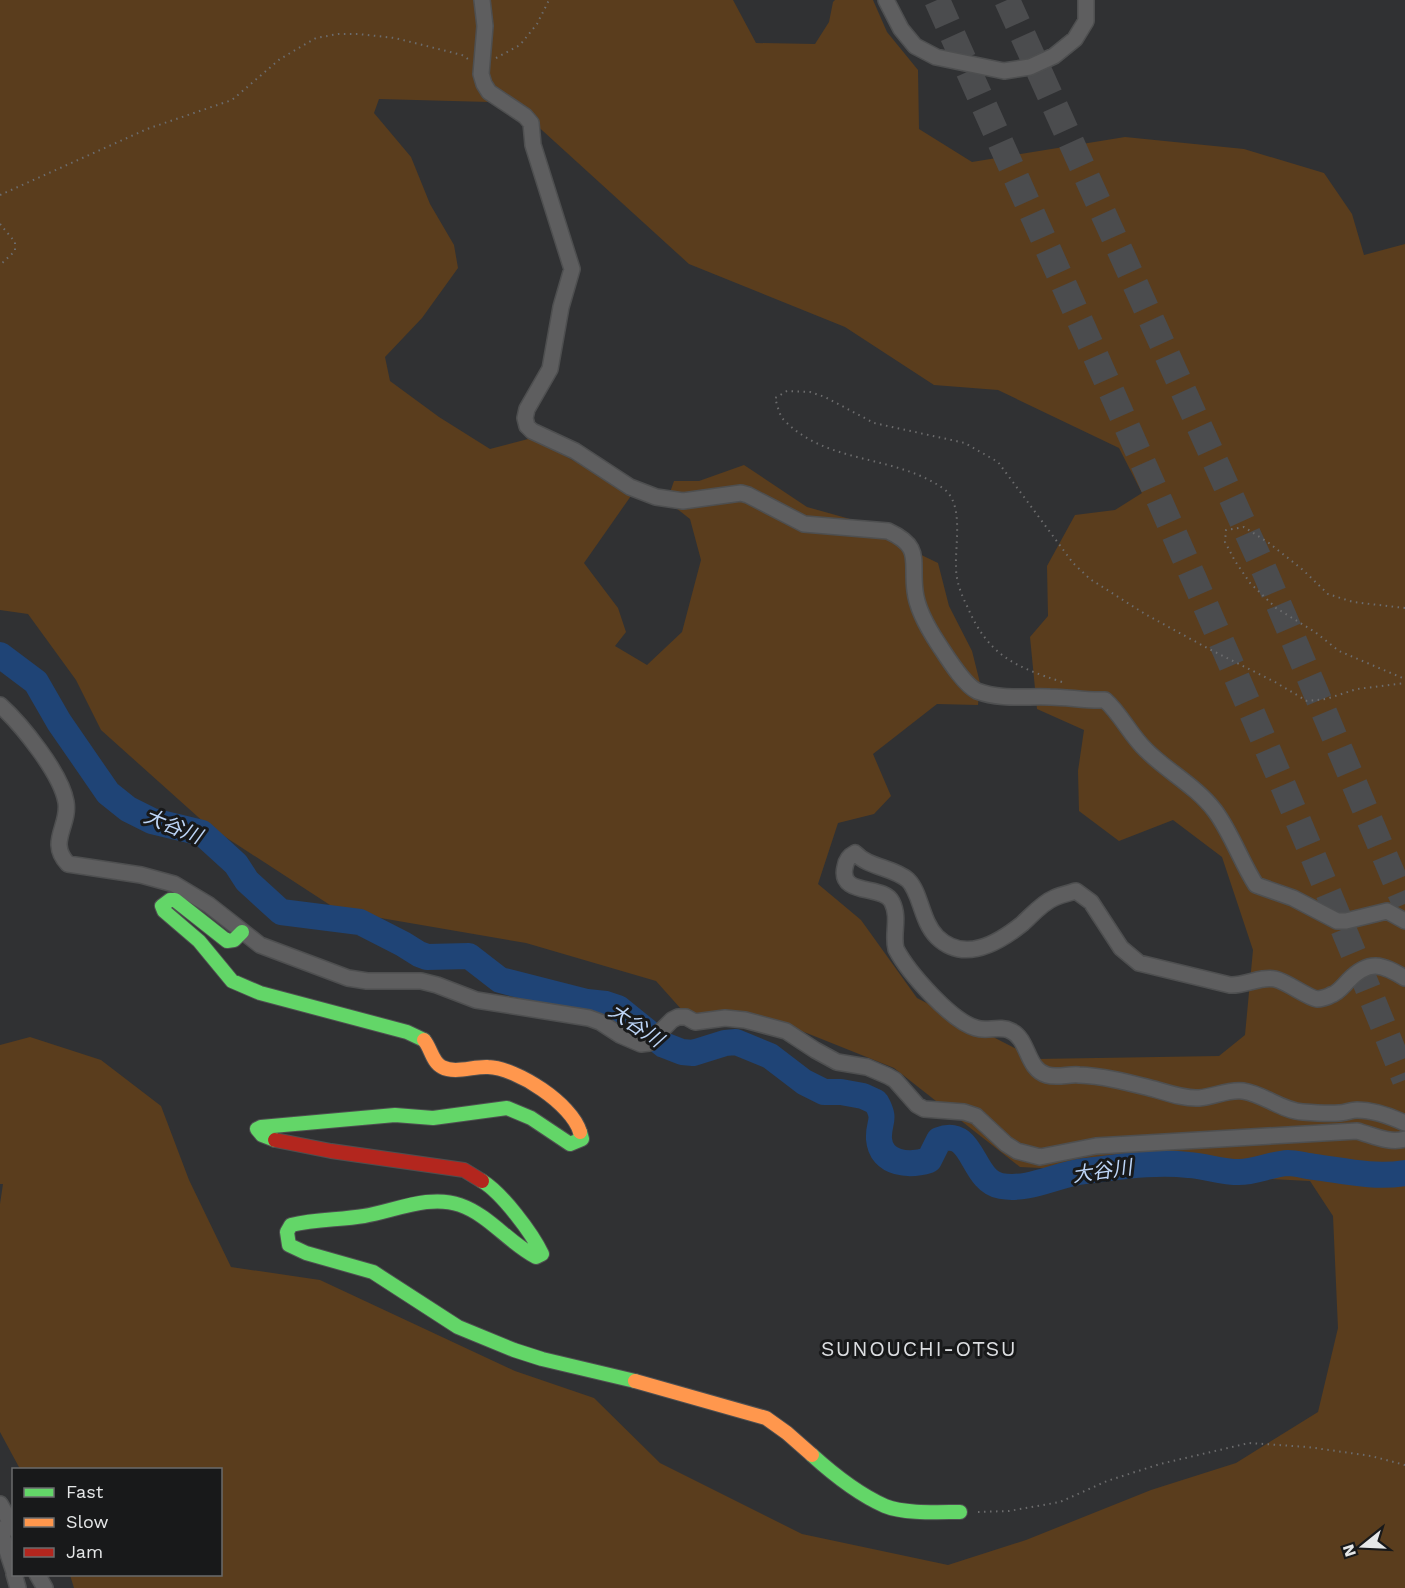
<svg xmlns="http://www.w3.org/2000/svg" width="1405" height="1588" viewBox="0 0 1405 1588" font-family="'Work Sans','Noto Sans JP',sans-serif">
<rect width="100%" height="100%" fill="#303133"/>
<!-- green -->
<path fill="#5a3d1d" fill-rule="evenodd" d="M0,0H733L756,43L815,44L829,22L833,2L835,0H873L887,32L918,70L919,129L972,162L1125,137L1244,149L1324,173L1352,214L1364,255L1405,244V1588H74L70,1575L220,1574V1470L20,1469L0,1432V1204L3,1184H0V1045L30,1037L101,1060L161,1106L189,1180L231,1267L320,1280L515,1371L594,1398L660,1463L802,1534L948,1565L1026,1540L1151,1490L1236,1463L1318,1412L1338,1328L1333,1216L1310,1181L1020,1167L894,1068L799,1030L690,1019L656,981L526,943L369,916L333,907L207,825L101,730L76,680L28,614L0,610ZM379,99L489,102L521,111L689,264L845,327L934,385L998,390L1119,448L1142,493L1115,510L1075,515L1047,566L1048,616L1030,637L1037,709L1084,730L1078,771L1079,811L1119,841L1173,820L1222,857L1253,950L1245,1035L1219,1056L1036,1059L917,998L861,920L818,884L838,823L874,814L891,796L873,754L937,704L978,705L980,683L972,651L949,606L938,563L911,550L893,531L807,507L744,465L699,481H674L667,501L690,519L701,560L682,632L647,665L615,646L626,632L618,608L584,563L633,493L532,438L490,449L439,417L390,381L385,357L422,318L458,268L454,245L430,204L411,157L374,113Z"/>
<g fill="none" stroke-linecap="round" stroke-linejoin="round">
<!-- river -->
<path stroke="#1f4476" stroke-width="26" d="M0,655L36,682L59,722L108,793L128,809L152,821L202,833L236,864L247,881L281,912L360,922L403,944L419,954L427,957L469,956L500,980L587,1002L606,1004L618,1008L664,1045L682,1052L693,1053L725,1043L736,1042L770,1056L804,1082L824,1092H841L863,1096L876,1102C887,1121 878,1121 879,1139C881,1165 910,1166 929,1160L939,1140C974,1126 971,1181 1001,1186C1030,1191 1057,1174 1085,1171C1120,1167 1154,1161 1189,1165C1206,1166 1221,1172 1239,1172C1255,1172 1271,1164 1288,1163C1296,1163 1306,1166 1315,1167C1345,1171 1374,1178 1405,1173"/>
<!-- highway-tunnel -->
<path stroke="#4b4c4e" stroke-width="26" stroke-dasharray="26 13" stroke-linecap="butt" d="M937,0C1096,358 1259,716 1405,1080
M1007,0L1265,572L1405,904"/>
<defs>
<path id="street" d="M482,0L485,26L481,74L484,84L489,92L525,116L531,123L533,145L572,269L561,307L550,369L527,409L525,418L527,426L532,431L575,451L630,487L656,497L683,501L741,493L748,495L804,524L888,531C923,547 911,560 915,591C917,610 929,630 939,645C947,657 964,685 977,691C1001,700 1025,696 1050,697C1068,697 1086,701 1105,700C1121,714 1130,735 1146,750C1168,772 1196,786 1215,811C1232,834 1241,862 1256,885L1293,898L1337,921H1346L1387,911L1405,921
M886,0L901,29L915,46L936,57L1004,71L1030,67L1054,56L1075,39L1086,21V0
M0,705C21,724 61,773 66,802C70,826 47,842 68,864L141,875L174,884L209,905L260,945L348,978L367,981H421L437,985L476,1000L589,1018L600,1022L620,1035L641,1044L649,1043L672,1020L678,1017H686L695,1022L725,1018L745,1020L786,1031L815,1050L837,1062L867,1067L888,1076L895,1080L917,1105L924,1109L964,1112L976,1116L1006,1144L1017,1151L1040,1157L1096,1146L1357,1131C1372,1135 1390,1144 1405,1139
M1405,978C1382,964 1369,959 1348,981C1343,986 1338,993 1331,995C1328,997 1320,999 1317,999C1306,997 1288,982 1275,979C1260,976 1245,986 1230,985L1139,963L1121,948L1091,902L1076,891C1069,893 1060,895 1054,898C1042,903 1032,915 1022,924C997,944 964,963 937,937C921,921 921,893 908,880C893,867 869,868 855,853C849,856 846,860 845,867C838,897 884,884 892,902C900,918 892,934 896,949C908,972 951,1021 976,1028C987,1032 1000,1025 1011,1031C1029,1039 1026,1069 1047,1075C1057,1078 1069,1074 1079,1075C1105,1076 1130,1083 1154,1089C1168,1093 1184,1099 1199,1098C1214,1097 1228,1089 1243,1091C1264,1094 1282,1111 1303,1112C1315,1113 1327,1114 1339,1113C1345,1113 1351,1110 1357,1110C1372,1110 1392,1117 1405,1123
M0,1504L14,1529
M0,1529L14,1572
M14,1574L18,1588
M37,1574L45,1588"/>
<path id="fast" d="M242,932L234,940L227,941L175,900H170L162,906L164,911L199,941L232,981L260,993L407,1032L424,1040
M275,1140L262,1135L257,1129L261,1127L395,1115L433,1118L507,1108L531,1118L570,1144L582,1139L580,1132
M482,1181C502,1193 532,1233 542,1254L536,1257C509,1243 489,1215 460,1205C429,1194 395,1211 364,1216C340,1220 315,1219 291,1225L287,1232L289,1245L306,1253L373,1272L458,1327L514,1350L542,1359L635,1381
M812,1455C834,1475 858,1494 885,1506C904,1514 940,1512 960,1512"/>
<path id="slow" d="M424,1040C431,1048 432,1062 442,1067C455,1074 474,1066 488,1067C517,1068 572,1104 580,1132
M635,1381L766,1418L787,1433L812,1455"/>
<path id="jam" d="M275,1140L331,1151L464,1170L482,1181"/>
</defs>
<!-- street casing -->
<use href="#street" stroke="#4e4f50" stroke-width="18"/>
<!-- fast casing -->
<use href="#fast" stroke="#4e4f50" stroke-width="16"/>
<!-- slow casing -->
<use href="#slow" stroke="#4e4f50" stroke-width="16"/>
<!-- jam casing -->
<use href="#jam" stroke="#4e4f50" stroke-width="16"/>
<!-- path -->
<path stroke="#6c6c6d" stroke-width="2" stroke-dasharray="1.5 4.5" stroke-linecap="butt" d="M496,58L520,45L537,24L549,0
M0,195L147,129L232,100L280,59L316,38L338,34H358L395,38L462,55L468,59
M0,224L15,242V251L0,265
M1405,608L1353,602L1328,594L1303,570L1269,543L1244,527L1226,530L1225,542L1235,561L1250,583L1276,608L1315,632L1339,651L1405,679
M1062,682C1013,666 988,655 967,606C961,594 956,581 956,567C955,544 964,504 944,489C895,454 826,465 783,419C779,414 777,404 775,398L787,391L810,392L825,397L874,423L965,443L998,462L1073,563L1090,579L1145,614L1209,649L1275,682L1307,701L1326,699L1357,689L1405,683
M978,1512L1009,1511L1060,1502L1107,1481L1160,1464L1249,1443L1308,1447L1371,1456L1405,1465"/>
<!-- street -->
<use href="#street" stroke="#5e5e5f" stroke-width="15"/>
<!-- fast -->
<use href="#fast" stroke="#63d668" stroke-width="14"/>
<!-- slow -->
<use href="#slow" stroke="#ff974d" stroke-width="14"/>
<!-- jam -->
<use href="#jam" stroke="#b3261e" stroke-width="14"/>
</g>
<g text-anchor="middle" stroke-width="6" stroke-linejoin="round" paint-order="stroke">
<!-- water labels -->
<g font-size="20" font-style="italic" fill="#bdd5f7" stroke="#18191a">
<text transform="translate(173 826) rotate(22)" y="7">大谷川</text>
<text transform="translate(636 1025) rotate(34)" y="7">大谷川</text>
<text transform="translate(1102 1171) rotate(-8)" y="7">大谷川</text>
</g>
<!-- quarter labels -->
<g font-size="21" letter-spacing="1.5" fill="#dcdee1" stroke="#18191a">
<text x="919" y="1356">SUNOUCHI-OTSU</text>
</g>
</g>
<!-- legend -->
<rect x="12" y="1468" width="210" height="108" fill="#18191a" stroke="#6a6b6c" stroke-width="1.5"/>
<rect x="24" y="1488" width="30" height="9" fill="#63d668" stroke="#6a6b6c" stroke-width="1.5"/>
<text x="66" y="1498" font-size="18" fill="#e5e7e8">Fast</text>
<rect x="24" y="1518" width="30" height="9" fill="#ff974d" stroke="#6a6b6c" stroke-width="1.5"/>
<text x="66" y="1528" font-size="18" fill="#e5e7e8">Slow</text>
<rect x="24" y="1548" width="30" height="9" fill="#b3261e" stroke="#6a6b6c" stroke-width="1.5"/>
<text x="66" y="1558" font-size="18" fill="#e5e7e8">Jam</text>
<!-- north arrow -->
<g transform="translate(1363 1546) rotate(252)" stroke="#18191a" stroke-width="4.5" paint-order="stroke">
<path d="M0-4.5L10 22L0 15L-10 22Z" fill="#e5e7e8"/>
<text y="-9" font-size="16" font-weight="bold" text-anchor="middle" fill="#e5e7e8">N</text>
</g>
</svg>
